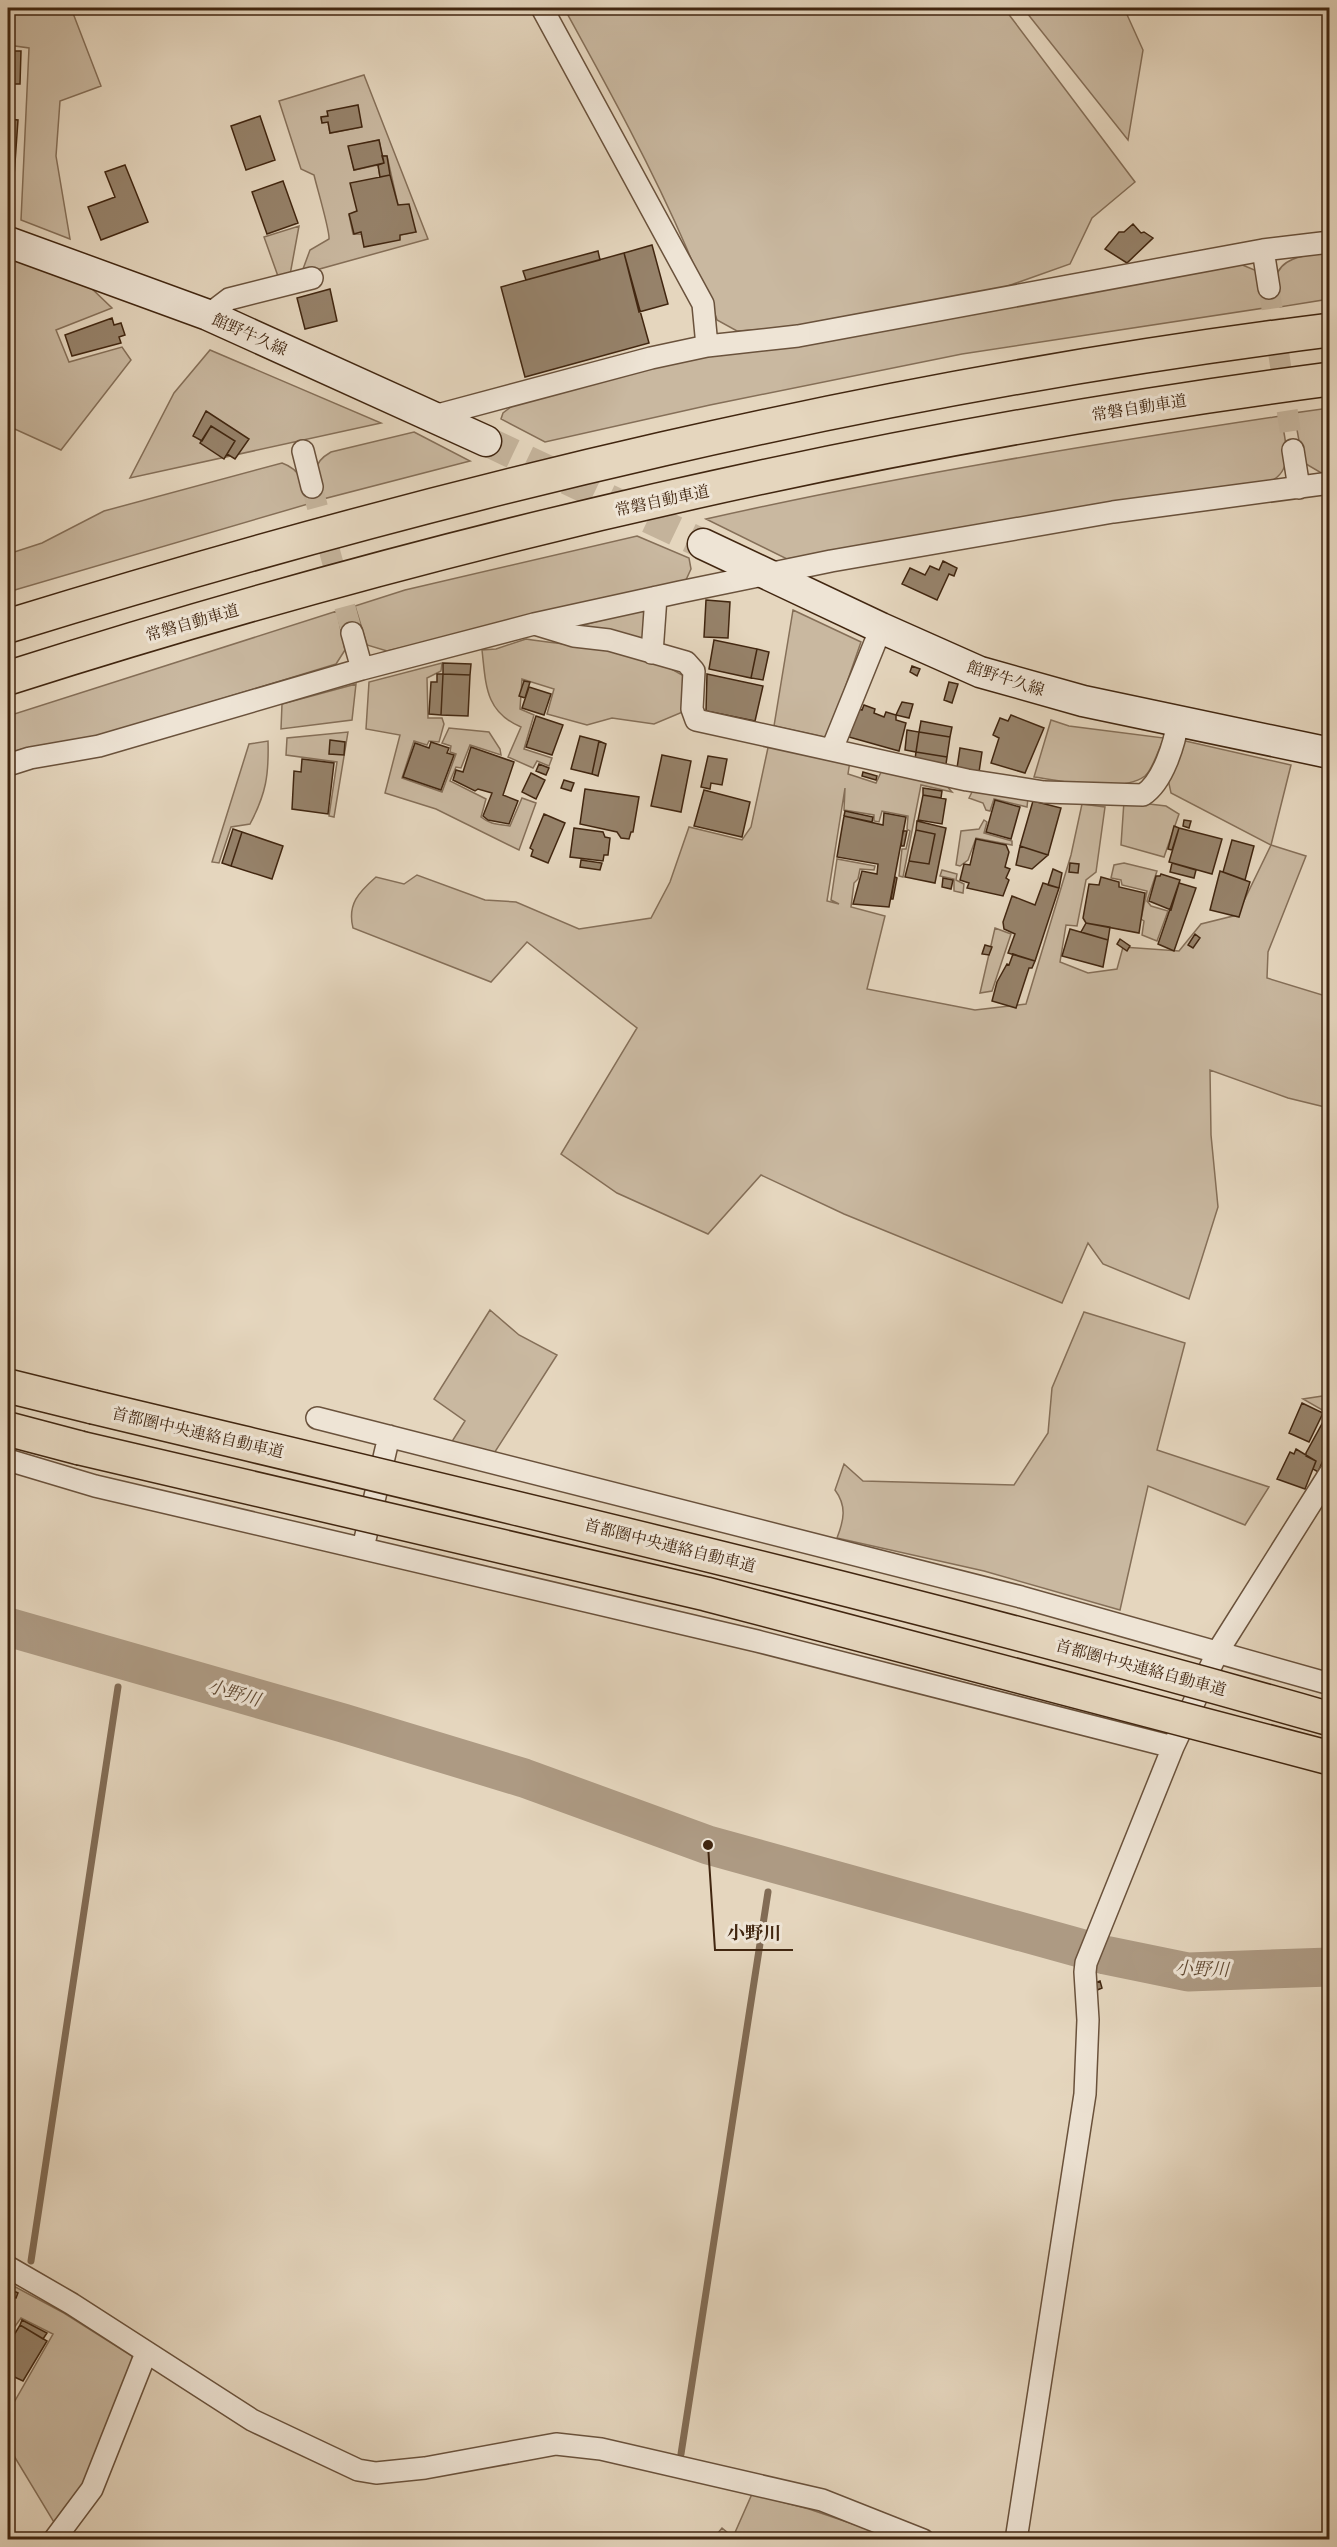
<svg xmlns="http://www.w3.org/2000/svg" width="1337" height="2547" viewBox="0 0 1337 2547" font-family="'Old Standard TT','Noto Serif JP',serif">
<rect width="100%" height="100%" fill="#e5d6be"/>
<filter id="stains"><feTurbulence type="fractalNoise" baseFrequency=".00333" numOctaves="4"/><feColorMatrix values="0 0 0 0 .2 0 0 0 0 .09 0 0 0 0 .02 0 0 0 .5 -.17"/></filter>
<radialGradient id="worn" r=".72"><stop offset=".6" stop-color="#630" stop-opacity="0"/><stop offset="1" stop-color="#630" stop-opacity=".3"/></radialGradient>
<!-- green -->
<path fill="#c9b8a0" stroke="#856f58" stroke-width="1.5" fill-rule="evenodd" d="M8,8H71L101,86L60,101L56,156L70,239L21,220L29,48L8,45Z
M564,8H1004L1135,182L1092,218L1070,264L1005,287L795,327L737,331L717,320C709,294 697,274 687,249C650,164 608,88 564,8Z
M1023,8H1124L1143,50L1128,140Z
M364,75L428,239L305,273L303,269L310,250L329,239C330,231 317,188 314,175L301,169L279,101ZM328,116L362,127L330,133L328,122L322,123L321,118ZM379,140L382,156H387L398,205L416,232L400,235L353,234L349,215L357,211L380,177L378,165L354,170L349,147Z
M299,226L290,275L279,279L264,237Z
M1329,252V299L1280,307C1279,299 1275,287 1276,278C1280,255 1312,255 1329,252Z
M15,257L89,286L112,308L56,330L69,362L122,347L131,360L61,450L8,426V268Z
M1240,264L1257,271L1263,287L1264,308L962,354L710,405L545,442L501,419L503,413L516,403L679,360Z
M210,350L381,423L130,478L174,393Z
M1329,408V473L1323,474L1306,464L1301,452L1294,413Z
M1281,416C1284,438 1296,469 1271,481L1113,502L787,559L706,519C897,476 1088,445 1281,416Z
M414,432L470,461L323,499C315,478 308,465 331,452Z
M282,463C302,470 305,485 308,504L8,592V554L42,543L104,511Z
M637,536L689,558L691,569L685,582L387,651L367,645L355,606L405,590Z
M642,610L647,617L646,637L639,640L575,627Z
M793,610L861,642L829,734L824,737L774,726Z
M337,611L345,650L336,664L99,736L22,749L8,754V716Z
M526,639C579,647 637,648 684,676L685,711L654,724L612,718L587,725L547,714L554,689L522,679L520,709L534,715L524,749L552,758L549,766L537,761L533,768L508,757L521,727C485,712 486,685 482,650L496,649Z
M442,663L441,671L427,678L428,718H442L444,724L439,742L429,741L427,745L414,741L402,778L442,792L456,754L450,752L451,746L442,743L449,728L489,732L500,749L501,755L470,745L461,768L456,767L450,781L486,799L481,817C491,825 498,824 510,826L522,798L536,803L519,850L436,809L385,793L400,735L366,729L369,682Z
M356,684L352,720L281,729L282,704Z
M1051,720L1069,726L1164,738C1159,748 1153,769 1145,776C1120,794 1063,781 1034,777Z
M348,732L334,817L329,816L337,762L286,755L287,738Z
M1181,740L1291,765L1271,845L1306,856L1268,952L1267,978L1329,997V1031L1324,1064L1329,1067V1108L1288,1098L1210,1070L1211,1135L1218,1207L1189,1299L1103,1264L1088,1243L1062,1303L844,1214L761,1175L708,1234L617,1193L561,1154L637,1028L527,942L491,982L353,928C347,904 359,892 376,877L404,884L417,875L485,900L516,902L579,929L651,918L670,882L689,827L742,840L751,827L769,743L850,761L848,774L876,783L882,770L945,784L952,792L921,785L903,877L899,876L902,849H906L910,831L907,829L908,816L882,811L879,822L874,821V815L844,810L845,788L827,901L839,904L831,900L837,859L875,866L874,870L860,869L858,879L854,883L851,907L885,916L867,989L975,1010L1026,1004L1071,855L1082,804L1105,807L1096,872L1086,880L1077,926L1066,925L1060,962L1088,973L1117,969L1123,947L1179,951L1201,924L1237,915L1271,845L1171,793L1168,779Z
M268,741C269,775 266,794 250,824L231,827L219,863L212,862L249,744Z
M973,790L1028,798L1027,807L994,799L990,811L986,810L983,803L969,798Z
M1124,801L1166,806L1179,814L1164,857L1121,845Z
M984,820L987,822L984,833L1012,841V845L976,838L968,860L960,866L956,865L961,831L979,829Z
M1124,863L1157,871L1147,901L1151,906L1168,911L1157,941L1142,935L1144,921L1141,919L1147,891L1122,885L1121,880L1111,878L1114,865Z
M942,870L957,874L956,880L964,884L963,893L954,891V879L940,876Z
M995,928L1011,934L992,991L980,993Z
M490,1310L519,1335L557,1355L493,1455L451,1443L465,1421L434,1399Z
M1084,1312L1185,1343L1157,1450L1269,1487L1245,1525L1148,1486L1120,1610L984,1571L837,1538C844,1520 847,1506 835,1490L844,1464L863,1481L1014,1485L1048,1433L1052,1388Z
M1329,1395H1330L1329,1422L1323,1419L1326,1412L1303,1399Z
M8,2283L64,2313L132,2356L133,2364L84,2483L55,2524L8,2446V2413L53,2334L21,2318L11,2332L8,2330Z
M752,2494L809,2509L897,2539L712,2540L722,2528L733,2537Z"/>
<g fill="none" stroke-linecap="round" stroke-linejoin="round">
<!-- stream -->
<path stroke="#826c55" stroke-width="7" d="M120,1663V1659
M31,2261L118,1687
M681,2454L768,1892"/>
<!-- river -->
<path stroke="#ad9a83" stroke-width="39" d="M8,1627L343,1723L524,1778L708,1845L1105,1955L1188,1972L1330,1967"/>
</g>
<!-- building -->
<path fill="#96826a" stroke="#412610" stroke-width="1.5" d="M8,51H21L20,84H8Z
M358,105L362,127L330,133L328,122L322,123L321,117L328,116L327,111Z
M260,116L275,160L246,170L231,126Z
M8,119L18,120L13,191L8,190Z
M379,140L384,163L354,170L348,146Z
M382,156H387L390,175L380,177L378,165L384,163Z
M125,165L148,222L101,240L88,207L115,197L105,172Z
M390,175L398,205L409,204L416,232L400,235V240L364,247L361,232L354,234L349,214L357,211L350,183Z
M283,181L298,223L267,234L252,192Z
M1133,224L1141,233L1144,232L1153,238L1127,263L1105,249L1119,232H1124Z
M652,245L668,304L639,312L624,253Z
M598,251L600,260L526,280L523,271Z
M624,253L649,343L525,377L501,287Z
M330,289L337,321L305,329L297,298Z
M112,318L114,325L121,323L125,335L119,337L121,343L72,356L65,335Z
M206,411L249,439L235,459L227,454L235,441L211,426L202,441L193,436Z
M211,426L235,441L224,459L200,443Z
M943,561L957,568L954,576L949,574L937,600L902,584L910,568L925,575L930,566L939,570Z
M706,600L730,602L728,638L704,637Z
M714,640L757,649L751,678L709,669Z
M757,649L769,652L763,680L751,678Z
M443,663L471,664L470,675L443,674Z
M912,666L920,669L917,676L910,672Z
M437,674H443L441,715L429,714L431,682H437Z
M443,674L470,675L468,716L441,715Z
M707,674L763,686L755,721L706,711Z
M524,681L530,682L525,698L519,696Z
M949,682L958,684L952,703L944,700Z
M529,687L551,694L544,715L522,708Z
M902,702L913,704L909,718L896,715Z
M864,705L875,709L874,713L884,717L886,712L896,715V720L906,723L899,751L849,737L858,709L862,710Z
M1011,715L1044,728L1025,773L991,763L999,738L993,735L1000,718L1008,721Z
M536,716L563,725L552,755L526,747Z
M921,721L952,727L950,737L919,732Z
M907,730L919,732L916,752L905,750Z
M919,732L950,737L947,757L916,752Z
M580,736L599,741L592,774L571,769Z
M330,740L345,742L344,755L329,754Z
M599,741L606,744L598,776L592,774Z
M431,742L449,748L447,753L454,755L441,790L403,777L415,743L429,748Z
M471,747L514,762L503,795L518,801L509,824L488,820L483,816L492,793L478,789L475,791L453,780L456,770L463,772Z
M960,748L982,752L979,772L957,768Z
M916,752L947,757L946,764L915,759Z
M662,755L691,761L681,812L651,806Z
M708,756L727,759L722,785L711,783L710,789L701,787Z
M302,759L334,763L328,814L292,809L294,771L301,772Z
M539,764L549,768L546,775L536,771Z
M863,772L877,776L876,780L862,776Z
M531,773L545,780L536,799L522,792Z
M564,780L574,783L571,791L561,788Z
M923,788L942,791L941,798L923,795Z
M585,789L639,797L633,832H631L629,839L621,838L617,832L580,824Z
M704,790L750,802L742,837L694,826Z
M923,795L946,799L942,824L918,820Z
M995,800L1020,807L1011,839L986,832Z
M1033,801L1061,808L1048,855L1020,846Z
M845,811L873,817L872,822L844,816Z
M884,813L906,817L889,907L853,904L862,871L877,874L878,864L837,857L844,816L883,825Z
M544,814L565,823L548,863L531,856L533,850L530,848Z
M1184,820L1191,821L1189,828L1183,826Z
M917,821L946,828L935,883L905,877L909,861L929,864L935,834L916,830Z
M1174,826L1179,828L1172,850L1168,849Z
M574,828L603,832L605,837L610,838L608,855H604L603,861L570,857Z
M1179,828L1222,839L1212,874L1169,862Z
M233,829L242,832L231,866L222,863Z
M916,830L935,834L929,864L909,861Z
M903,831H907L904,846H901Z
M242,832L283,846L272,879L231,866Z
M976,839L1006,845L1009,852L1005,867L1010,869L1006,878L1009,880L1003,896L967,888L969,883L960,880L964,864L970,865Z
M1232,840L1254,846L1245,880L1223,872Z
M1020,846L1048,855L1032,869L1016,865Z
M581,860L602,863L600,870L580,867Z
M1070,863L1079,864L1078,873L1069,872Z
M1172,863L1196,870L1194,878L1170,872Z
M1053,869L1062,873L1059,888L1048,885Z
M1220,871L1250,882L1239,917L1210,910Z
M1161,874L1180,880L1171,910L1149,901L1156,876H1160Z
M895,877L897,878L893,899H891Z
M1101,877L1119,882V887L1145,893L1139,933L1086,923L1083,918L1089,884L1099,885Z
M943,878L953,880L951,889L942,887Z
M1043,883L1059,888L1035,961L1008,953L1015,934L1004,929L1003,922L1012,896L1035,905Z
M1179,883L1196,888L1174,951L1158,944Z
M1086,923L1110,927L1108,940L1081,932Z
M1070,929L1108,940L1103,967L1062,956Z
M1195,934L1200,938L1193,948L1188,945Z
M1120,939L1130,946L1127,951L1117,944Z
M985,945L992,947L989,955L982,954Z
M1013,954L1035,961L1032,968H1029L1016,1008L992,1001L997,982L1007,964L1009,965Z
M1302,1403L1323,1413L1309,1442L1289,1433Z
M1323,1422L1330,1425V1444L1318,1472L1313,1469L1316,1461L1306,1456V1453Z
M1296,1449L1316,1461L1305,1489L1277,1479L1290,1452L1294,1454Z
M1100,1981L1102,1988L1095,1991L1092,1984Z
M9,2289L18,2293L16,2298L8,2294Z
M22,2320L47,2333L43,2339L20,2325Z
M20,2325L47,2341L23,2381L8,2374V2345Z"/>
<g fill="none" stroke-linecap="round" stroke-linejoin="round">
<!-- minor-tunnel -->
<path stroke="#c4b39b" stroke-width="21" stroke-dasharray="21 10" stroke-linecap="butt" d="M1269,288L1293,450
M312,487L352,633"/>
<!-- secondary-tunnel -->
<path stroke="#c4b39b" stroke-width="30" stroke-dasharray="30 15" stroke-linecap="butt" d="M486,441L703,544"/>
<defs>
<path id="minor" d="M542,8L703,304L707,346
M1263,250L1269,288
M208,315L229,299L312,278
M434,416L651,358L707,346L798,336L1263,250L1330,242
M1293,450L1299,488
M303,451L312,487
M538,625L574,636L609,640L686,662L694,671L692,709L696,720L967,780L1044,792L1143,795C1163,782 1175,743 1178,720
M352,633L362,669
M652,653L656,597
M832,749L881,628
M8,765L30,758L99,746L362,669L534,624L680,592L831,561L1113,512L1330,483
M317,1418L1021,1597L1330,1684
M8,1460L95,1486L757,1641L1173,1747
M363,1548L389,1436
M8,2267L72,2304L252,2420L358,2470L376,2473L425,2468L556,2444L601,2449L822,2500L923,2540
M54,2540L92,2489L146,2353
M1016,2540L1085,2094L1088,2020L1085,1972L1086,1963L1173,1747L1218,1651L1330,1473"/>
<path id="secondary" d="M8,242L208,315L486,441
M703,544L881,628L980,672L1083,701L1330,753"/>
<path id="motorway" d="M8,626C439,493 881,386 1330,330
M8,678C438,541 881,438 1330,379
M8,1386L93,1407
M8,1429L80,1448"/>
</defs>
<!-- minor casing -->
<use href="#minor" stroke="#6a523c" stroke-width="24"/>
<!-- secondary casing -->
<use href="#secondary" stroke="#412610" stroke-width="33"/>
<!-- motorway casing -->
<use href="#motorway" stroke="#412610" stroke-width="36"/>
<!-- minor -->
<use href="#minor" stroke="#eee4d5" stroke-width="21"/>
<!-- secondary -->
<use href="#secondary" stroke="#eee4d5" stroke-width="30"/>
<!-- motorway -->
<use href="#motorway" stroke="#e5d6be" stroke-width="33"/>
<defs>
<path id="motorway-bridge" d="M93,1407C507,1506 921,1602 1330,1719
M80,1448L706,1594L1330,1758"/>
</defs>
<!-- motorway-bridge casing -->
<use href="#motorway-bridge" stroke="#412610" stroke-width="36" stroke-linecap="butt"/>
<!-- motorway-bridge -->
<use href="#motorway-bridge" stroke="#e5d6be" stroke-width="33"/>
</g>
<g text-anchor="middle" stroke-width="6" stroke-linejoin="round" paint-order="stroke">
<!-- street labels -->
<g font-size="16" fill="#412610" stroke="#eee4d5">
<text transform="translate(250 334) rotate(24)" y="6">館野牛久線</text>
<text transform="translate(1139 407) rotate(-9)" y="6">常磐自動車道</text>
<text transform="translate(662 500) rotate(-12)" y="6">常磐自動車道</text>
<text transform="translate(192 622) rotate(-16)" y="6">常磐自動車道</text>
<text transform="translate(1006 678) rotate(18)" y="6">館野牛久線</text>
<text transform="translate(198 1432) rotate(13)" y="6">首都圏中央連絡自動車道</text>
<text transform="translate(670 1545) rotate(14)" y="6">首都圏中央連絡自動車道</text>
<text transform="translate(1141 1667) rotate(15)" y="6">首都圏中央連絡自動車道</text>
</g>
<!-- water labels -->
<g font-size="18" font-style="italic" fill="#614932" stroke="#eee4d5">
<text transform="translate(234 1693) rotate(16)" y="6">小野川</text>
<text transform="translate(1202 1969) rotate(2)" y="6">小野川</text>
</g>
</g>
<!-- callouts -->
<path fill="none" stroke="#412610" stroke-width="2" d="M708 1845L715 1950H793"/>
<circle fill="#412610" stroke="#eee4d5" stroke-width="2" cx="708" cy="1845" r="6"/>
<g font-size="18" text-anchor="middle" font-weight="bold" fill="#412610" stroke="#eee4d5" stroke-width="6" stroke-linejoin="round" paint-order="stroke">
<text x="754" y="1939">小野川</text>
</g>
<!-- margin -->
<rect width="1337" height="2547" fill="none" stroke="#e5d6be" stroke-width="30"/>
<rect x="9" y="9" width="1319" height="2529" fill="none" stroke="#412610" stroke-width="3"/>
<rect x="15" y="15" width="1307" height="2517" fill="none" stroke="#412610" stroke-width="1.5"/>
<rect width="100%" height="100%" filter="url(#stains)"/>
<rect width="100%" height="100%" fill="url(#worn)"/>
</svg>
